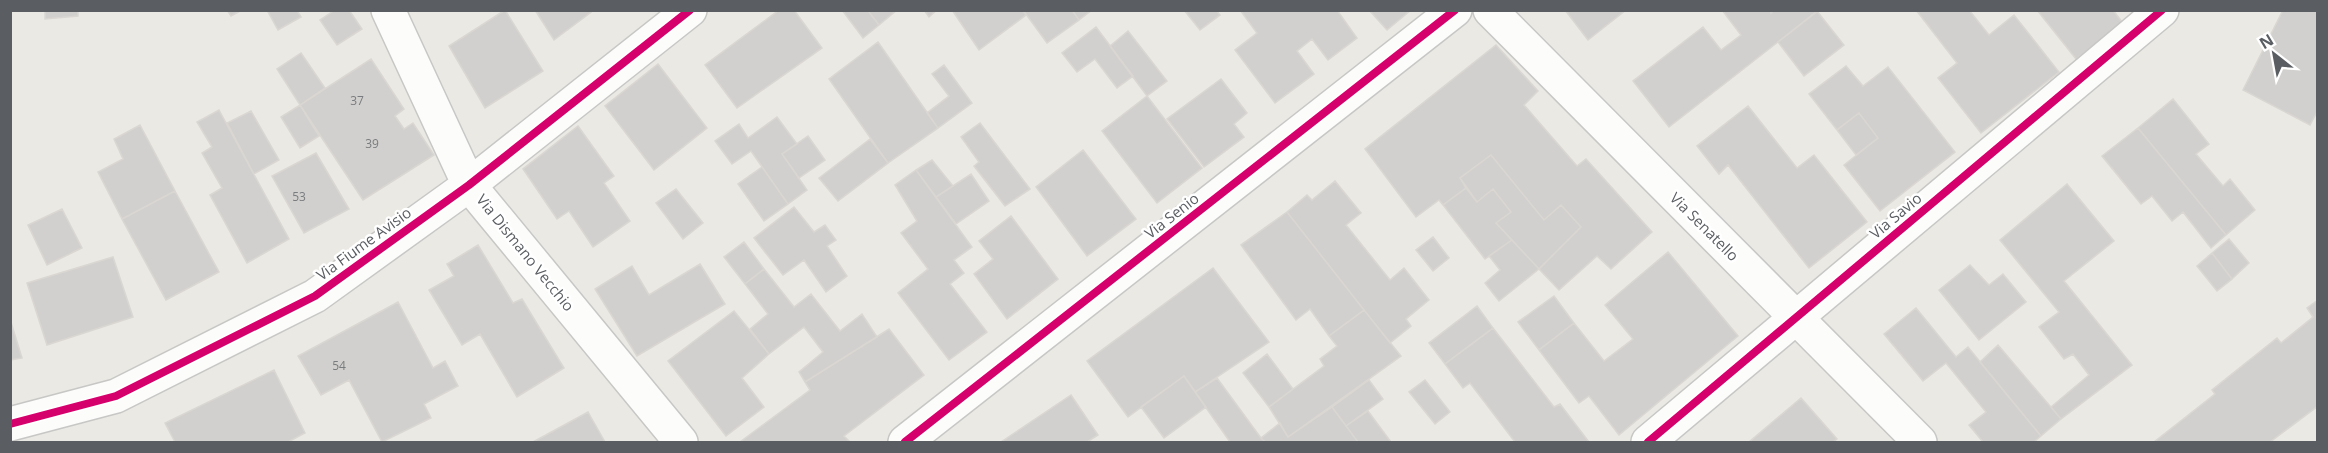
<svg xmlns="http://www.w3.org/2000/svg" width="2328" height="453" viewBox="0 0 2328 453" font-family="'Open Sans',sans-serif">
<rect width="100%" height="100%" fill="#eae9e4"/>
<!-- building -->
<path fill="#d2d0ce" stroke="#dad7d3" stroke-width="1.5" d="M45,10H78V16L45,19Z
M227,10H242L231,16Z
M267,10H300L298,12L301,17L278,30Z
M335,10H349L362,29L337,45L320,20Z
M505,10L543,71L485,108L449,46Z
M535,10H594L554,40Z
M779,10H794L822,48L737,108L705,65Z
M842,10H872L869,12L879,25L863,38Z
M872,10H897L879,25L869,12Z
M924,10H937L929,17Z
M952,10H1023L1026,15L979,50Z
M1023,10H1072L1079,20L1047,43Z
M1072,10H1092L1079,20Z
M1184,10H1216L1220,15L1200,30Z
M1240,10H1337L1357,38L1328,60L1312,39L1297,51L1314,74L1275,103L1235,50L1257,33Z
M1369,10H1411L1387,30Z
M1565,10H1626L1588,40Z
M1722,10H1770L1771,13L1774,10H1819L1669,127L1633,81L1703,27L1721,50L1741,35Z
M1916,10H1969L1989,35L2014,15L2059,72L1981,133L1938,78L1957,63Z
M2037,10H2113L2123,23L2076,59Z
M2283,10H2318V110L2310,125L2243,90Z
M1817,11L1844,45L1804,76L1778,42Z
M1096,27L1133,76L1117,88L1095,59L1077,72L1062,53Z
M1128,31L1167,81L1147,96L1110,46Z
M878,42L938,128L888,163L829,79Z
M1496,45L1538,91L1524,105L1577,166L1586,159L1652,232L1611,269L1597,256L1559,290L1539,269L1581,227L1561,205L1544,220L1491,155L1460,178L1466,188L1443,205L1439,200L1416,217L1365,149Z
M301,53L325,88L300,105L277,69Z
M371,59L404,109L395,116L404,129L413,123L434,155L363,200L300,105Z
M658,64L707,128L654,170L605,106Z
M944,65L972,103L938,128L927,113L949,96L932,74Z
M1846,66L1863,86L1888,67L1955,152L1880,211L1844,165L1878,138L1859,113L1837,130L1809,94Z
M1221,79L1247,113L1234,124L1244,137L1204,167L1167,119Z
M1147,96L1202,168L1157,203L1102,131Z
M2173,99L2209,144L2196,154L2223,186L2230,179L2255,210L2226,235L2138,128Z
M300,105L319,136L300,148L281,117Z
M1748,106L1797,168L1814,155L1867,222L1809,268L1728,165L1719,174L1697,146Z
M219,110L289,239L247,263L210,195L222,188L202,153L212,147L197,122Z
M251,111L279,160L254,174L227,123Z
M1859,113L1878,138L1856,155L1837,130Z
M777,117L797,144L782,154L807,190L788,204L751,151L732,164L715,141L739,124L748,138Z
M980,123L1030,189L1005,206L974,166L979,162L961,137Z
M140,125L175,191L122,219L98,172L123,159L114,139Z
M578,126L614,176L604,183L630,221L593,247L569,211L557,219L523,169Z
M2138,128L2226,235L2211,248L2183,212L2172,221L2152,196L2141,204L2102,156Z
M808,136L825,160L799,178L782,154Z
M870,139L888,163L838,201L819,178Z
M1083,150L1136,219L1087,256L1036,187Z
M316,153L349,209L304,233L272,176Z
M1491,155L1544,220L1561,205L1581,227L1539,269L1496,223L1511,212L1493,189L1477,202L1460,178Z
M932,160L953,186L936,197L916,170Z
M762,167L788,204L764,221L738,184Z
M916,170L972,247L954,260L964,273L950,284L987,332L949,360L898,293L928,269L901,233L917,221L895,185Z
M971,174L989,201L956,224L936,197Z
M1335,181L1361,213L1346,225L1390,280L1404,268L1429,300L1406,319L1411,326L1390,343L1287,212L1307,195L1312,200Z
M2067,184L2114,241L2064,281L2132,365L2061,419L2051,407L2089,375L2073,354L2064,359L2039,327L2059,312L2000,240Z
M1466,188L1477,202L1493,189L1511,212L1496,223L1512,240L1485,259L1443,205Z
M676,189L703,223L683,239L656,203Z
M175,191L219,272L166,300L122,219Z
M794,207L814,232L825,225L836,240L827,246L847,276L826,292L804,260L783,275L754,238Z
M62,209L82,248L47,265L28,225Z
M1287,212L1364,310L1329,336L1310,309L1296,320L1241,245Z
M1011,216L1058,279L1007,319L974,274L993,259L979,241Z
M1433,237L1449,258L1433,271L1416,250Z
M2229,239L2249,263L2232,279L2212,253Z
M1512,240L1539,269L1499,301L1485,283L1500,270L1489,256Z
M744,242L764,269L745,284L724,257Z
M478,245L513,303L522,299L564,368L517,397L480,334L462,345L429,290L454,276L447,264Z
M1668,252L1738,336L1619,435L1589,396L1579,403L1539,350L1574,323L1604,361L1633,339L1605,305Z
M2212,253L2232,279L2217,291L2197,266Z
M113,257L133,317L47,345L27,283Z
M700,264L725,304L637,356L595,289L632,266L649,295Z
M1970,265L1989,285L2003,274L2026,302L1979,340L1939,290Z
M1213,268L1269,342L1195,392L1184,376L1128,417L1087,361Z
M764,269L794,307L811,294L840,331L862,314L877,337L805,382L799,372L823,352L804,327L769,354L750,329L768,314L745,284Z
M1554,296L1574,323L1539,350L1518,322Z
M2318,300V406L2270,442H2154L2215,394L2212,390L2277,338L2281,343L2313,317L2307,308Z
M398,302L433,368L445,361L458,386L424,404L431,418L382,442L349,380L321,395L298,356Z
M1477,306L1493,328L1445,364L1429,343Z
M1916,308L1956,357L1968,347L2041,436L2034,442H1983L1969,425L1986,412L1946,363L1923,381L1884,334Z
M1364,310L1401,356L1288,437L1269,407L1324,366L1320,359L1337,346L1329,336Z
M734,311L769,354L742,378L764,407L726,436L668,361Z
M10,319L22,358L10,360Z
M1493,328L1554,407L1560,404L1589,442H1515L1470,383L1463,388L1445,364Z
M889,329L924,375L844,436L850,442H740L810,390L805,382Z
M1998,345L2061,419L2041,436L1980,362Z
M1267,354L1293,389L1269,407L1243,373Z
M274,370L305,433L288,442H175L165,423Z
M1184,376L1206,407L1164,438L1141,407Z
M1217,378L1261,438L1265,442H1230L1195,392Z
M1369,380L1383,399L1346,426L1332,407Z
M1425,380L1450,412L1435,424L1409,392Z
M1071,395L1098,435L1087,442H1001Z
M1801,398L1837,439L1833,442H1749Z
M1332,407L1358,442H1265L1261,438L1280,423L1288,437Z
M1368,411L1391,442H1358L1346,426Z
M588,412L605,442H533Z"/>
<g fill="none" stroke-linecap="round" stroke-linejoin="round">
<defs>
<path id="street" d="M388,10L469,185L681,442
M1490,10L1920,442
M10,424L116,396L315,296L469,185L690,10
M905,442L1455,10
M1648,442L2162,10"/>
</defs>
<!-- street casing -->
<use href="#street" stroke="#c7c7c6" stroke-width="36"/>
<!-- street -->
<use href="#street" stroke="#fcfcfb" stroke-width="33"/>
<defs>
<path id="cycleway" d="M10,424L116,396L315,296L469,185L690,10
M905,442L1455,10
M1648,442L2162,10"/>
</defs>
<!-- cycleway casing -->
<use href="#cycleway" stroke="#fff" stroke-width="11"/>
<!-- cycleway -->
<use href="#cycleway" stroke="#d6006c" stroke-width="8"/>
</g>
<g text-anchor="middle" stroke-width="5" stroke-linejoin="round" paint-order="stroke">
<!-- number labels -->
<g font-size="12" fill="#797c7e">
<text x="357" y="105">37</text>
<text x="372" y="148">39</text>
<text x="299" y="201">53</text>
<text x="339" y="370">54</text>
</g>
<!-- street labels -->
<g font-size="15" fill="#5a5e62" stroke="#fff">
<text transform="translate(1172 216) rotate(-38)" y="5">Via Senio</text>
<text transform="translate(1896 216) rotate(-40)" y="5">Via Savio</text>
<text transform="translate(1704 227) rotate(45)" y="5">Via Senatello</text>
<text transform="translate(364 244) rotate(-36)" y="5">Via Fiume Avisio</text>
<text transform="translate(525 253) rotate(51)" y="5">Via Dismano Vecchio</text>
</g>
</g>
<!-- border -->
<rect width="2328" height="453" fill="none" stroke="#5a5e62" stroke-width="24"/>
<!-- north arrow -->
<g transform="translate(2274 54) rotate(329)" stroke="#ffffff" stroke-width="4.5" paint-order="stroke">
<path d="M0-4.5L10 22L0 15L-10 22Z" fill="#5a5e62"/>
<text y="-9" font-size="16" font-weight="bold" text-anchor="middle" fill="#5a5e62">N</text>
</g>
</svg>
